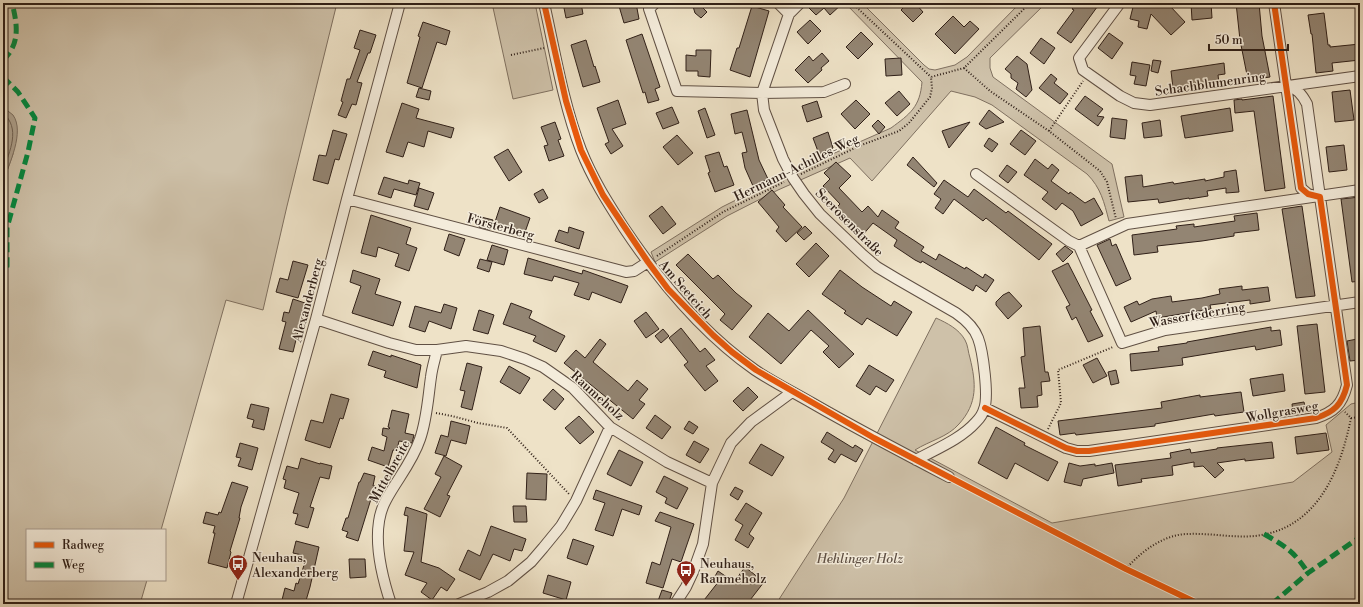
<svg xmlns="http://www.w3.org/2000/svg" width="1363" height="607" viewBox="0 0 1363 607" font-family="'Libre Bodoni',serif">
<rect width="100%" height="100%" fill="#eee2c7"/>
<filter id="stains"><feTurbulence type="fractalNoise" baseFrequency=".005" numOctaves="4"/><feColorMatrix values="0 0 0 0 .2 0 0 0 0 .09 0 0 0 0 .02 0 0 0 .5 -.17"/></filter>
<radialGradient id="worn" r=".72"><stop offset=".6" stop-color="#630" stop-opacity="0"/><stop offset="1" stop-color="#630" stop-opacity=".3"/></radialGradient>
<!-- green -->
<path fill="#cec1a9" stroke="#7f7060" d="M3,3H337L287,206L263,310L226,300L161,530H27V580H147L140,604H3V182L13,154V116L3,107Z
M492,3H535L553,90L513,99Z
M845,3H862L924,65L929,69L935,70L955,65L967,57L1020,3H1046L990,58V68L993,77L1112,164L1124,217L1109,221C1104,202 1101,188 1087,174L992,105L975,97L951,91L872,181L850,158L778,190L727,216L655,262L651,252L722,207L794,171L891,128C910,114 920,107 922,82Z
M936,318C947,323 959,329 965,340C968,345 968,352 970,358C976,383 978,403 959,424C948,437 929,441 915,450L1052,523L1293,482L1332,452L1326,425L1351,404L1360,402V604H776L844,498Z"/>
<!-- water -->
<path fill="#ada08c" stroke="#7b6d5e" d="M3,107C6,110 10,112 13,115C25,132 9,164 3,182Z"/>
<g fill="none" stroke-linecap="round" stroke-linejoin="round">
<!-- shore -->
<path stroke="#6e6052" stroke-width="1" d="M3,113C21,128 10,151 3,170"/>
</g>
<!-- building -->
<path fill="#938573" stroke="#302018" d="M563,3H581L583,14L566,18Z
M631,3H636L639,19L624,23L619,6Z
M692,3H698L707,12L701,18L695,13Z
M806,3H843L830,15L824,8L816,15L806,5Z
M908,3H915L923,12L913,22L901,10Z
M1077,3H1100L1071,43L1057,33L1074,10L1072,9Z
M1134,3H1171L1170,6L1185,22L1171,35L1151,14L1147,29L1138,27L1139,21L1130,19Z
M1191,3H1211L1212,18L1192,20Z
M1236,3H1259L1262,36L1270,77L1248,80L1240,40Z
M752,6L769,11L750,77L730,70L737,48H739Z
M1324,13L1328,45H1330V47L1360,44V60L1332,63L1333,71L1316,73L1312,34H1311L1308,15Z
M953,16L964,27L970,21L979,29L955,54L935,34Z
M810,20L821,31L808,44L797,32Z
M423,22L450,31L446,45L437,42L422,88L407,83L420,37L418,36Z
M360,30L376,35L370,53H368L357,82L362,83L356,105L352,104L346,118L338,115L343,102L341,101L347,79H350L360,50L354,48Z
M861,32L873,44L858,59L846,47Z
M1109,33L1123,43L1112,59L1098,48Z
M642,34L660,87L655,89L659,100L648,103L645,92L643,93L626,40Z
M1041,38L1055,48L1044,64L1030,53Z
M586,40L594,67L595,66L600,82L583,87L571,45Z
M696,50H711L710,77L698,76V71H686V55L696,56Z
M822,53L829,61L821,68L822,70L808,83L795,70L809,56L813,61Z
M1017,56L1027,64L1032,90L1026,97L1016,89L1018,83L1011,78V74L1005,69Z
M901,58L902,75L886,76L885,59Z
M1153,60L1161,61L1158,73L1151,71Z
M1132,62L1150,65L1146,86L1134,84L1136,76L1130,75Z
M1224,63L1225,74L1218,75L1219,83L1173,88L1171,71Z
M1051,74L1057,79L1054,83L1068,94L1060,104L1039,88Z
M419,88L431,91L429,100L416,97Z
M1350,90L1354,120L1335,122L1332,92Z
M899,91L910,104L897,116L885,103Z
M1085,96L1103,109L1097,116L1104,117L1098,126L1075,109Z
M1273,96L1285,188L1265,191L1254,111L1235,113L1234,100L1242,99V100Z
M618,100L626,124L612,129L623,146L611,154L605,144L609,142L597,108Z
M856,100L870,114L855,129L841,114Z
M817,101L822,117L807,122L802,106Z
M402,103L419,109L416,118L454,128L451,138L428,131L424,147L408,142L403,157L386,152Z
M672,107L679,123L663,129L656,113Z
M705,108L715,135L707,138L698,111Z
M1230,108L1233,131L1185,138L1181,116Z
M747,110L759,160L768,179L753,186L745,168L742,153L747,152L742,132L735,134L731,114Z
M989,110L1004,122L986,129L979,124Z
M1112,118L1127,120L1125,139L1110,137Z
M878,120L885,127L879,134L872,126Z
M1160,120L1162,136L1144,138L1142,123Z
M555,122L561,139L558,140L564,156L549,161L544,146L548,145L541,127Z
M970,122L949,148L942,131Z
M333,130L347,134L339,160L335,159L328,184L313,180L319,155L326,156Z
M1021,130L1036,141L1025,155L1010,144Z
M828,132L833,148L819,154L813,138Z
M677,135L693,153L678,165L663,147Z
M989,138L998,144L992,152L984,146Z
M1344,145L1347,170L1329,172L1326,147Z
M508,149L522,172L509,181L494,157Z
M719,152L724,167L727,166L734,185L715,192L708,173L710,172L705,156Z
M913,157L937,183L934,187L907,165Z
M1035,159L1048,169L1052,164L1059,170L1051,181L1069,194L1070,192L1085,203L1094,198L1103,214L1081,226L1073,211L1062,203L1056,210L1042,199L1048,192L1024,175Z
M836,162L851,176L839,188L862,212L868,206L878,217L882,210L899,222L895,228L924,247L921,251L936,260L939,254L965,269L966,267L983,278L985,274L994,280L986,292L976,285L973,291L922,261L921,263L915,260L894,246L897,240L873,223L861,237L835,209L840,204L823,186L830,179L824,173Z
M1007,165L1017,172L1008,183L999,176Z
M1236,170L1239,192L1226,193V188L1207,191L1208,196L1189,199V198L1159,203L1158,199L1128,202L1125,177L1142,175L1143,187L1173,182L1174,184L1205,179V181L1224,177V172Z
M384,177L408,184L409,180L420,183L416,195L394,189L391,198L378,194Z
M944,180L968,197L974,189L1006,213L1008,211L1052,244L1039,260L986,218L983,221L954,199L943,214L935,208L941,199L934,194Z
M419,188L434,193L428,210L414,206Z
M543,189L548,198L539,203L534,194Z
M772,190L785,205L783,207L802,227L786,242L776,231L779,227L758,202Z
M1360,197V281L1352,282L1341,199Z
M662,206L676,224L663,234L649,216Z
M1302,206L1315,296L1296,298L1282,209Z
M500,207L530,218L524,235L494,225Z
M1257,213L1259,230L1234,233V236L1202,241L1157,246L1158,252L1134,255L1132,235L1177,229L1176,226L1194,224V227L1235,221L1234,216Z
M371,215L411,228L406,244L417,248L409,271L395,266L399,254L378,247L376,257L361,253Z
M481,217L493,220L490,230L479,227Z
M805,226L812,233L804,240L797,233Z
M569,227L584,232L579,249L555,241L559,230L568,233Z
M449,234L465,239L459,256L444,250Z
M1110,239L1112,246L1116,244L1131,279L1116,286L1097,245Z
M816,243L829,256L809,277L796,264Z
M492,245L508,250L504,265L487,260Z
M1065,246L1073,252L1063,262L1056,254Z
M688,254L713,279L718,275L736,293L752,306L732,330L720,320L725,314L676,265Z
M528,258L582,274L583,270L628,286L621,303L592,292L589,300L574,295L579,283L554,276L552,281L524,274Z
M480,259L492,262L489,272L477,268Z
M293,261L308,265L298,298L276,292L280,278L288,280Z
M1068,263L1092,310L1090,311L1103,336L1088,342L1076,317L1072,320L1066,307L1070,305L1052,271Z
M353,270L380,279L375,294L401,302L393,326L352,313L361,286L350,282Z
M840,270L862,287L891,306L894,301L912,312L897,336L867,318L862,325L844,313L846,311L822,294Z
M1242,286V290L1268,287L1270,301L1250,304V300L1210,305L1211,309L1157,318L1156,311L1131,322L1124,307L1137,301L1139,305L1152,299L1171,296L1172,302L1202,298L1220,294L1219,289Z
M1009,292L1022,306L1008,319L996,305V302L1003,295Z
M293,299L305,303L293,352L279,349L286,322L282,321L284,312L289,313Z
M511,303L532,311L529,318L565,336L556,352L533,341L536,336L503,324Z
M444,304L457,308L451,329L429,321L425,332L409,327L415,306L441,313Z
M479,310L494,315L488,334L473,330Z
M808,310L854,354L839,368L823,352L829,346L811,330L781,364L749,337L768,313L789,331Z
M646,312L659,329L646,338L634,321Z
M1317,324L1325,392L1305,394L1297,326Z
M1040,326L1045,372H1048L1050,381L1041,382L1042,395L1037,396L1038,407L1021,408L1019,388H1025L1021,357L1025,356L1023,328Z
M1271,327V331L1280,330L1282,345L1256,350L1255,346L1182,358L1183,365L1131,371L1130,354L1159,351L1158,347L1187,343V342Z
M681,328L700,352L705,348L715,360L706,366L718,381L705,391L684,365L688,362L669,338Z
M663,329L669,336L661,343L655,336Z
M600,339L606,344L593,362L628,391L637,380L648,389L639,400L645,404L633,419L564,363L576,350L585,358Z
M1357,339L1360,360L1350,361L1347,341Z
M373,351L391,357V355L421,365L417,388L384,377L386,371L368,365Z
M1097,358L1107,376L1093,383L1083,365Z
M467,363L482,367L472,410L461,407L465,391L460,390Z
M869,365L894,380L886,392L876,386L870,395L856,386Z
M509,366L530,378L520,394L500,382Z
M1116,370L1119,383L1111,385L1108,372Z
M1283,374L1285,391L1253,396L1250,379Z
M748,387L758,397L743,411L733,401Z
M553,389L564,399L555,410L543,400Z
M1241,392L1244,412L1215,416L1214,414L1155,424V426L1076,435L1075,433L1060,435L1058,421L1162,408L1161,402L1200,395V397Z
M331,394L349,399L343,419L340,418L330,448L305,440L311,420L323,423Z
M1304,402L1306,411L1293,413L1292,404Z
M251,404L269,408L264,430L252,427L254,420L247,418Z
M392,410L409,414L405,433L414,435L412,443L399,441L397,450H393L388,467L368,460L372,447L384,451L387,437L382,435L383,428L389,429L390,428L388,427Z
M655,415L671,427L662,439L646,428Z
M579,416L594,432L580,444L565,428Z
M451,421L470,426L466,444L451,440L446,456L435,453L441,435L448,437Z
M689,421L698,427L693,434L684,429Z
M996,427L1025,443L1024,445L1058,462L1048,481L1015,463L1007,479L978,463Z
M827,432L853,448L855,445L863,450L856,462L841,454L835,463L828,459L834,450L821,442Z
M1326,433L1329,450L1297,454L1295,437Z
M694,441L709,449L700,463L686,455Z
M1272,442L1274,458L1245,461V459L1217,463L1224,470L1215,478L1203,466L1194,467V462L1172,466L1173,475L1141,479L1142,482L1118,486L1115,465L1171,458L1170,453L1190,449L1191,453L1217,449V448L1226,447Z
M240,443L258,448L252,470L238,466L241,458L236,457Z
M761,444L784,457L772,476L749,463Z
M619,450L643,462L631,486L607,474Z
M444,456L462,466L447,495L450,496L440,517L424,509L441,477L435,474Z
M301,458L320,464V463L332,466L329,479L320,477L310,507L314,508L308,528L295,524L298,514L293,513L299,493L284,488L286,480L283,479L287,466L298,469Z
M1069,463L1080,466L1095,464V466L1112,463L1114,473L1083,479L1081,486L1064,482Z
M364,473L375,476L373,486H375L358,541L346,537L348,532L342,530L346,518H348L359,482H360Z
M527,473L547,474L546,500L526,499Z
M664,476L688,488L677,509L665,503L667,498L656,492Z
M232,482L248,487L241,507L239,518H240L230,551L231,552L227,568L208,563L215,533H213L215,526L203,523L206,512L218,515L219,512L221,513Z
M735,487L743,491L738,500L730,495Z
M596,490L642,506L639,515L622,509L613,536L595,530L605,503L593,499Z
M746,503L762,513L749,534L754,538L748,548L735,540L743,525L735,520Z
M513,506H526L527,522H514Z
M406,507L427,514L421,562L439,568L455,579L447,591L441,587L432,600L421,592L427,583L405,575L414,552L404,551L408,516L404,515Z
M660,512L694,524L681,562L672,559L663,588L646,583L652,562L660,565L671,527L655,521Z
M491,526L526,539L522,551L514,549L510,561L493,554L480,580L459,570L468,550L480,556Z
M573,539L594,546L587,565L567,558Z
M296,541L319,547L310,587L305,604H281L285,588L294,591L296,583L298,584L305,562L300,560L302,555L293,553Z
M349,559H365L366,577L350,578Z
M745,567L764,582L747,604H701L719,581L714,578L718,571L734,582Z
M548,575L571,582L566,600L543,593Z
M662,590L672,593L668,604L658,601Z"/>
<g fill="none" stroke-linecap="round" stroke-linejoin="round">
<defs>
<path id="minor" d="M544,3C555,52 563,103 581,150C592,178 608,203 624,228C660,282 702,333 755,370C773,382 793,392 812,403C857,429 903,453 949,477
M655,3L649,9L677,91L762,93L824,92L845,84
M778,3L789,14
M800,3L789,14L762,93L764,110L783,159L793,178L804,194L820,214L863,255L877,267L897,279L956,313C966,320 974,327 978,338C983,351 989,397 984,409C983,413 979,419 976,422C961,439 936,449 916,460
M1120,3L1079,58L1083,70L1120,96L1134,103L1150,105L1360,76
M1287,85C1297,89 1302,94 1307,104L1320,197
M976,174L1069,241L1079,246
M1360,190L1127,224L1079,246L1122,343L1165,330L1360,302
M347,199L626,272L634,271L648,262
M316,319L389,343L416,350H437L466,346L501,351L525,359L543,367L573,388L610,427L667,462L712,483
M985,408L1066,448L1077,451H1089L1316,418C1334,412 1342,405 1347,385L1320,197L1308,194L1301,188L1274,3
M236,604L316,319L347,199L400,3
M391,604C381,574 370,529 386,500C397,479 412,463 420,439C427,419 428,398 431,377C432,368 435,359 437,350
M459,604L488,592L508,581L531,562L543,548L561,526L576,501L610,427
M675,604L686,587L693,572L703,544L712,483L731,443L751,422L792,392"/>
</defs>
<!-- minor casing -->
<use href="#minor" stroke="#605044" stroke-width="12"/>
<!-- path -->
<path stroke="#302018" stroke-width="2" stroke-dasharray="1 2" stroke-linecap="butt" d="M852,3L931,77
M511,55L544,48
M964,68L990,91L1049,131L1100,171L1107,182L1116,219
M1049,131L1083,81
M801,174L859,146L899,131L909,123L930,97L932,88L931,77L964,68L1030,3
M657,256L723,212L784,182
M436,413L452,416L478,423L507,428L569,494
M1351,418L1360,417
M1048,429L1061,403L1058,370L1113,347
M1126,569C1141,551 1165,534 1188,534C1210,533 1233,538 1255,536C1317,529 1340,472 1351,418L1345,412"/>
<!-- minor -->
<use href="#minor" stroke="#f4ecdb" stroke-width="10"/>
<!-- quiet -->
<path stroke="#00873e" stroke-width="5" stroke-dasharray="10 5" stroke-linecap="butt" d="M3,60C21,44 17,23 12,3
M3,77L18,92L35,118L28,152L7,228V266L3,281
M1264,534C1285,546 1295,552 1308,573
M1272,604L1308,573L1360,537"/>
<defs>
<path id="cycleway" d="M544,3L566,101L581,150L603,195L648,262L668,289L713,335L732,352L756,370L874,438L1126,569L1199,604
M985,408L1066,448L1077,451H1089L1316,418C1334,412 1342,405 1347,385L1320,197L1308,194L1301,188L1274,3"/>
</defs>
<!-- cycleway casing -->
<use href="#cycleway" stroke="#f4ecdb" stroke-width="8"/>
<!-- cycleway -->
<use href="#cycleway" stroke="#e8590c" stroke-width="6"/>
</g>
<!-- icons -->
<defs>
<symbol id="bus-pin" viewBox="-11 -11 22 30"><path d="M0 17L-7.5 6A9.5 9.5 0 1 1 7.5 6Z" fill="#8f2418" stroke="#f4ecdb"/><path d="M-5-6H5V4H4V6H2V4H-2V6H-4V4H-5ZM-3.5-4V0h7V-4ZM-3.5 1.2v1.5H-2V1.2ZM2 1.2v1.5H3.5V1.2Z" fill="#fff"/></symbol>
</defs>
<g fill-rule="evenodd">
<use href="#bus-pin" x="227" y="553" width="22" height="30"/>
<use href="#bus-pin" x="675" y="559" width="22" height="30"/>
</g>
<g text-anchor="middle" stroke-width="3" stroke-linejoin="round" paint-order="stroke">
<!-- street labels -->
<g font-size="13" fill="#302018" stroke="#f4ecdb">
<text transform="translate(1210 83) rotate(-8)" y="5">Schachblumenring</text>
<text transform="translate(796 167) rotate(-26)" y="5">Hermann-Achilles-Weg</text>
<text transform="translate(850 222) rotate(45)" y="5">Seerosenstraße</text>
<text transform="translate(501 226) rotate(15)" y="5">Försterberg</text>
<text transform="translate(686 289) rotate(49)" y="5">Am Seeteich</text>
<text transform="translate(307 300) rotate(-75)" y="5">Alexanderberg</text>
<text transform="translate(1197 314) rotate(-10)" y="5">Wasserfederring</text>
<text transform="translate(598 395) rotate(42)" y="5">Raumeholz</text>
<text transform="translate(1282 411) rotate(-10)" y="5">Wollgrasweg</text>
<text transform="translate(389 471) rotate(-61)" y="5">Mittelbreite</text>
</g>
<!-- poi labels -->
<g font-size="13" fill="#302018" stroke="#f4ecdb" text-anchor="start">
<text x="252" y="562">Neuhaus,<tspan x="252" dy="15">Alexanderberg</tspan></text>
<text x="700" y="568">Neuhaus,<tspan x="700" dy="15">Raumeholz</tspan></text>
</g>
<!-- park labels -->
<g font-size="13" font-style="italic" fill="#5f5044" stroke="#f4ecdb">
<text x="860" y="563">Hehlinger Holz</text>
</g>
</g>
<!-- margin -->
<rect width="1363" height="607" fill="none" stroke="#eee2c7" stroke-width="16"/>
<rect x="4" y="4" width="1355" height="599" fill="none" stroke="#302018" stroke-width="2"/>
<rect x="8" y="8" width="1347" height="591" fill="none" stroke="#302018"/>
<!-- legend -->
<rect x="26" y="529" width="140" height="52" fill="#f4ecdb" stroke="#a69a8d"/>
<rect x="34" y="542" width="20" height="6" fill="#e8590c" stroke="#a69a8d"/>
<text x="62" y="549" font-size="12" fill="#302018">Radweg</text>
<rect x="34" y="562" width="20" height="6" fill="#00873e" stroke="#a69a8d"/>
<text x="62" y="569" font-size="12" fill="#302018">Weg</text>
<!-- scale -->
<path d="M1209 44v6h79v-6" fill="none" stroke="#302018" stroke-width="2"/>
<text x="1215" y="44" font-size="12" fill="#302018" stroke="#f4ecdb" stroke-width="3" paint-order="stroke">50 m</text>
<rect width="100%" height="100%" filter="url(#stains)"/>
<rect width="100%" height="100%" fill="url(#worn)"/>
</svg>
